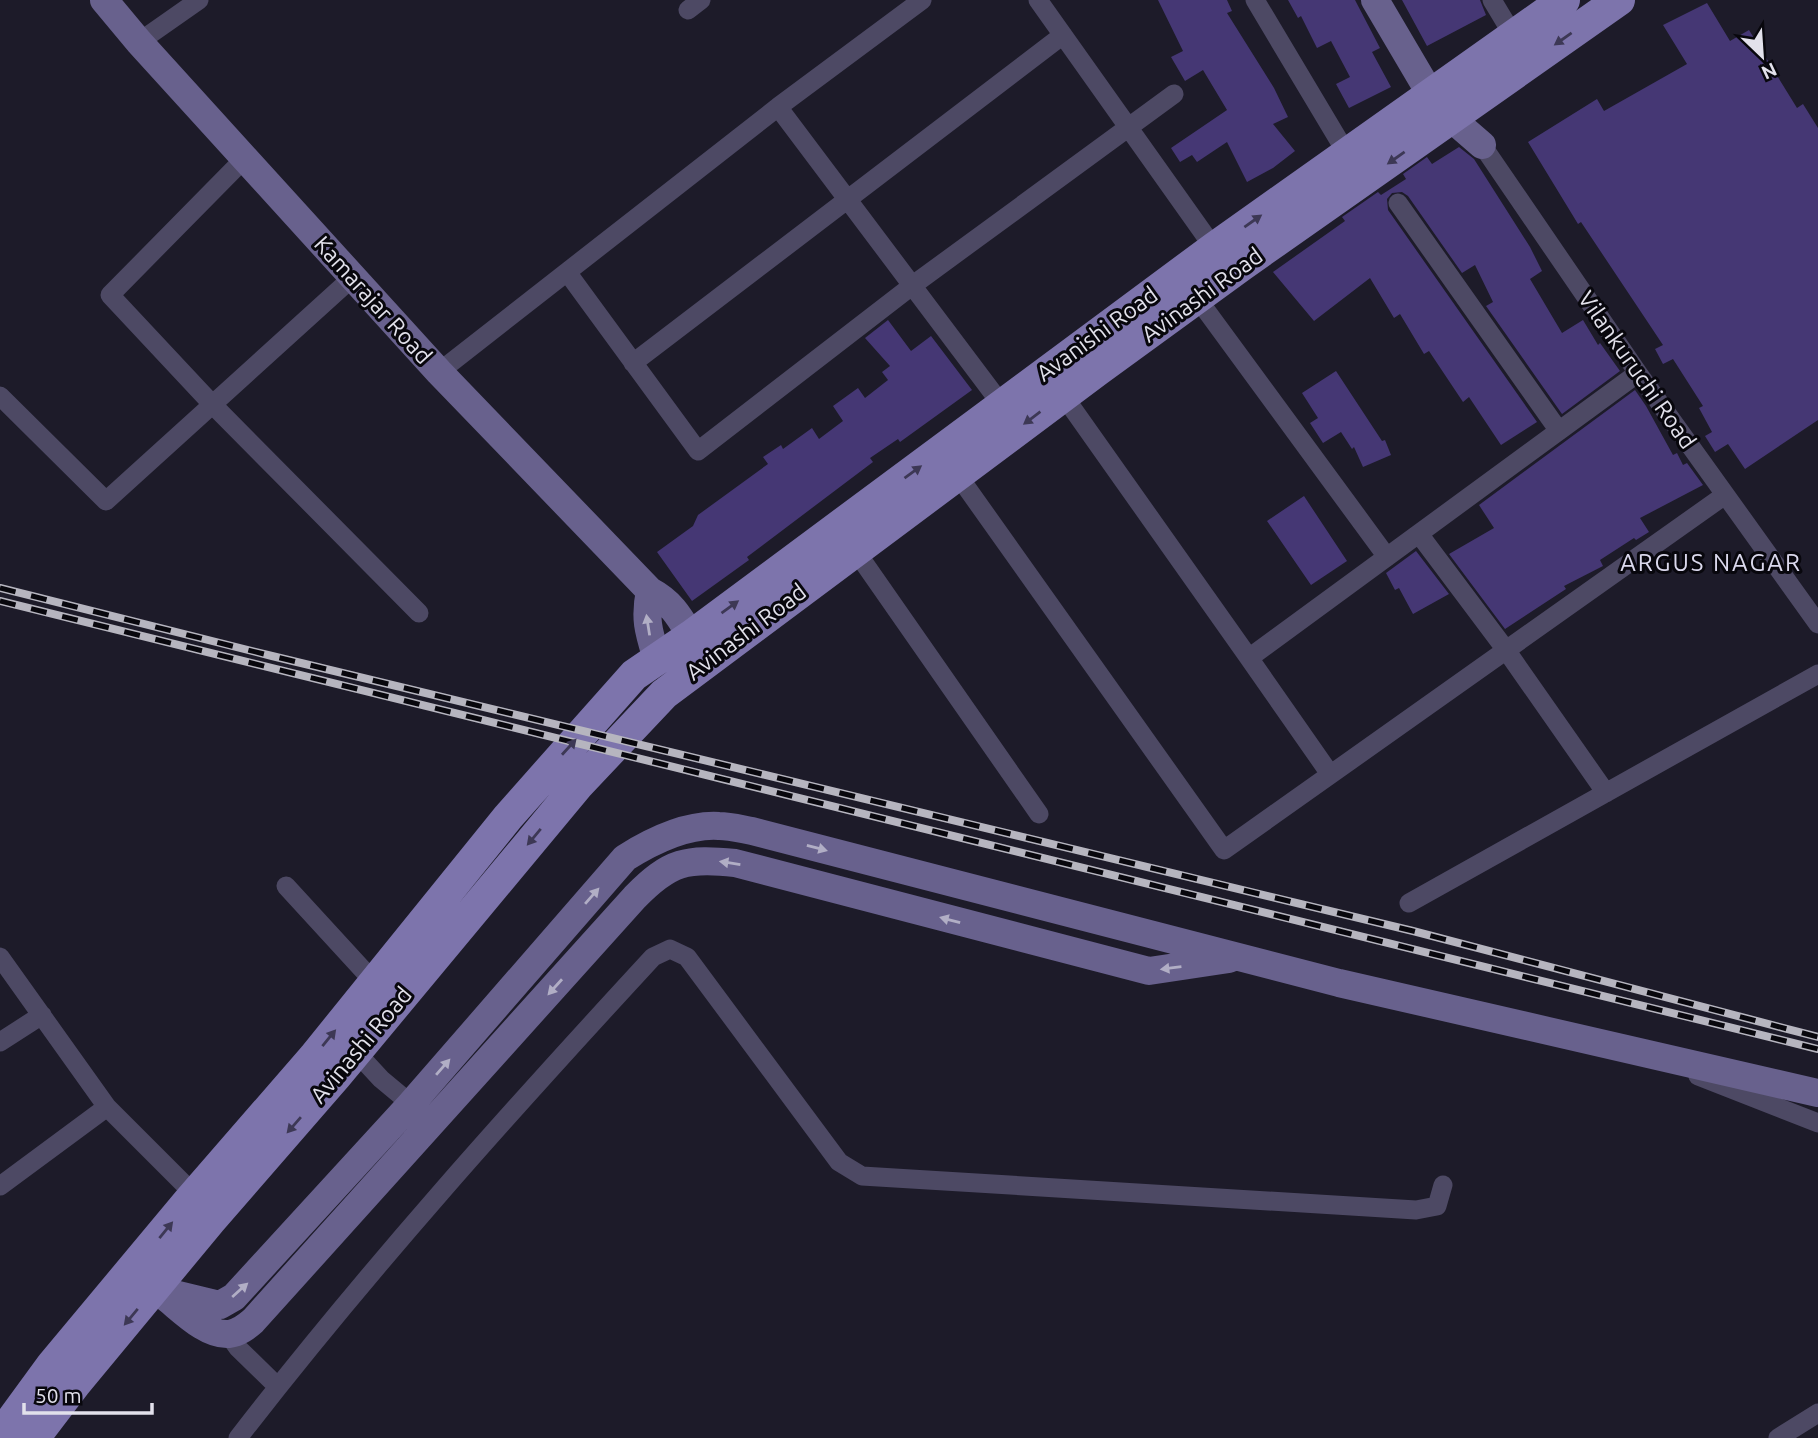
<svg xmlns="http://www.w3.org/2000/svg" width="1818" height="1438" viewBox="0 0 1818 1438" font-family="Ubuntu,sans-serif">
<rect width="100%" height="100%" fill="#1d1b29"/>
<!-- building -->
<path fill="#453774" d="M1158,0H1227L1232,11L1227,13L1274,88L1288,117L1273,124L1295,151L1273,168L1247,182L1227,142L1197,162L1192,155L1180,162L1171,148L1227,110L1203,70L1185,81L1171,57L1183,51Z
M1288,0H1355L1380,48L1372,52L1391,87L1349,108L1336,84L1350,77L1331,41L1317,48L1301,16L1298,18Z
M1402,0H1480L1486,15L1427,46Z
M1707,3L1730,41L1749,30L1797,108L1803,104L1818,128V420L1745,469L1728,444L1715,452L1705,436L1712,432L1699,408L1703,406L1673,359L1663,364L1655,349L1663,345L1581,222L1578,224L1528,142L1597,99L1604,111L1687,64L1663,25Z
M1459,147L1474,159L1530,247L1542,271L1530,279L1562,333L1583,320L1598,345L1600,343L1620,371L1562,414L1486,306L1493,302L1475,265L1462,273L1408,196L1402,192L1392,193L1387,199L1388,210L1537,422L1501,445L1469,397L1463,402L1429,351L1424,354L1400,314L1394,318L1370,278L1314,321L1273,272L1345,221L1342,217L1378,192L1381,195L1406,179L1403,174L1427,157L1432,164Z
M888,320L911,351L931,336L972,390L900,442L898,439L870,458L873,462L747,557L749,560L692,601L657,552L693,526L698,515L768,464L763,457L781,445L783,449L812,428L819,439L843,421L833,406L858,388L865,398L888,380L882,372L890,366L865,338Z
M1336,371L1382,441L1385,440L1391,455L1363,467L1354,447L1352,449L1341,432L1323,443L1310,423L1318,418L1302,393Z
M1635,390L1646,406L1673,455L1677,453L1683,465L1687,463L1703,485L1640,518L1649,532L1636,540L1634,538L1600,560L1603,566L1564,586L1566,589L1505,629L1449,554L1494,528L1479,505Z
M1304,496L1347,561L1311,585L1267,521Z
M1416,551L1449,594L1413,614L1399,588L1395,590L1386,573Z"/>
<g fill="none" stroke-linecap="round" stroke-linejoin="round">
<!-- street -->
<path stroke="#4d4964" stroke-width="19" d="M1038,0L1214,248
M1255,0L1347,154
M1492,0L1513,35
M688,10L701,0
M139,42L199,0
M778,107L1002,405
M1482,145L1638,373L1818,624
M245,158L110,295L212,404L419,613
M1398,203L1559,431
M567,272L698,451L913,285L1174,94
M1197,298L1387,557
M633,363L1063,35
M439,372L778,107L922,0
M1063,395L1249,658L1638,373
M0,396L106,501L353,277
M957,474L1224,850L1725,495
M1419,534L1506,650L1606,793
M855,550L1039,814
M1249,658L1330,774
M286,886L375,983
M1409,903L1818,674
M0,957L107,1107L195,1195
M0,1042L42,1015
M356,1052L381,1079L411,1104
M1698,1076L1818,1123
M0,1186L107,1107
M228,1334L238,1348L278,1387
M238,1438C368,1270 509,1113 653,957L670,949L687,957L839,1162L862,1176L1416,1210L1437,1206L1443,1185
M1778,1438L1818,1413"/>
<!-- secondary -->
<path stroke="#68618d" stroke-width="28" d="M104,0L139,42L439,372L650,591C671,602 679,616 691,636
M1375,0L1431,95
M1452,119L1482,145
M650,591C644,619 649,633 657,659
M154,1289L220,1305L234,1297L411,1104L625,858C652,841 687,824 719,826C730,826 741,829 752,831L1339,983L1818,1093
M164,1296C181,1309 206,1336 229,1334C239,1333 246,1327 253,1321L635,897C670,861 687,858 735,863L1149,971L1229,959"/>
<!-- primary -->
<path stroke="#7d74ac" stroke-width="32" d="M0,1436L52,1365L188,1202L314,1057L508,817L634,675L691,636L1214,248L1564,0
M34,1438L75,1384L210,1221L336,1076L578,785L664,694L1098,370L1242,265L1619,0"/>
<defs>
<path id="rail" d="M0,588L272,656L1413,931L1818,1037
M0,601L1818,1049"/>
</defs>
<!-- rail casing -->
<use href="#rail" stroke="#b6b5bf" stroke-width="8"/>
<!-- rail -->
<use href="#rail" stroke="#08070d" stroke-width="5" stroke-dasharray="16" stroke-linecap="butt"/>
</g>
<!-- one-way arrows -->
<defs><path id="oneway-solid" d="M-6-.8H1V-3.2L6.5 0L1 3.2V.8H-6Z" transform="scale(1.75)"/></defs>
<g fill="#3d3855">
<use href="#oneway-solid" transform="translate(1563 39) rotate(145)"/>
<use href="#oneway-solid" transform="translate(1396 158) rotate(145)"/>
<use href="#oneway-solid" transform="translate(1253 221) rotate(-35)"/>
<use href="#oneway-solid" transform="translate(1032 418) rotate(143)"/>
<use href="#oneway-solid" transform="translate(913 472) rotate(-36)"/>
<use href="#oneway-solid" transform="translate(730 607) rotate(-36)"/>
<use href="#oneway-solid" transform="translate(569 747) rotate(-48)"/>
<use href="#oneway-solid" transform="translate(534 837) rotate(130)"/>
<use href="#oneway-solid" transform="translate(329 1038) rotate(-51)"/>
<use href="#oneway-solid" transform="translate(294 1125) rotate(131)"/>
<use href="#oneway-solid" transform="translate(166 1230) rotate(-51)"/>
<use href="#oneway-solid" transform="translate(131 1317) rotate(130)"/>
</g>
<g fill="#b1aec5">
<use href="#oneway-solid" transform="translate(648 625) rotate(-99)"/>
<use href="#oneway-solid" transform="translate(817 848) rotate(15)"/>
<use href="#oneway-solid" transform="translate(730 863) rotate(-171)"/>
<use href="#oneway-solid" transform="translate(592 896) rotate(-49)"/>
<use href="#oneway-solid" transform="translate(950 920) rotate(-165)"/>
<use href="#oneway-solid" transform="translate(1171 968) rotate(173)"/>
<use href="#oneway-solid" transform="translate(555 987) rotate(132)"/>
<use href="#oneway-solid" transform="translate(443 1067) rotate(-49)"/>
<use href="#oneway-solid" transform="translate(240 1290) rotate(-42)"/>
</g>
<g text-anchor="middle" stroke-width="6" stroke-linejoin="round" paint-order="stroke">
<!-- street labels -->
<g font-size="23" fill="#e2e1eb" stroke="#08070d">
<text transform="translate(1202 295) rotate(-36)" y="8">Avinashi Road</text>
<text transform="translate(373 300) rotate(48)" y="8">Kamarajar Road</text>
<text transform="translate(1097 334) rotate(-36)" y="8">Avanishi Road</text>
<text transform="translate(1637 370) rotate(55)" y="8">Vilankuruchi Road</text>
<text transform="translate(746 632) rotate(-37)" y="8">Avinashi Road</text>
<text transform="translate(361 1045) rotate(-50)" y="8">Avinashi Road</text>
</g>
<!-- neighbourhood labels -->
<g font-size="24" letter-spacing="2" fill="#dad8ec" stroke="#08070d">
<text x="1711" y="571">ARGUS NAGAR</text>
</g>
</g>
<!-- north arrow -->
<g transform="translate(1762 56) rotate(155)" stroke="#08070d" stroke-width="5" paint-order="stroke">
<path d="M0-5L12 26L0 18L-12 26Z" fill="#e2e1eb"/>
<text y="-10" font-size="19" font-weight="bold" text-anchor="middle" fill="#e2e1eb">N</text>
</g>
<!-- scale -->
<path d="M24 1403v10h128v-10" fill="none" stroke="#e2e1eb" stroke-width="3.5"/>
<text x="35" y="1403" font-size="21" fill="#e2e1eb" stroke="#08070d" stroke-width="5" paint-order="stroke">50 m</text>
</svg>
